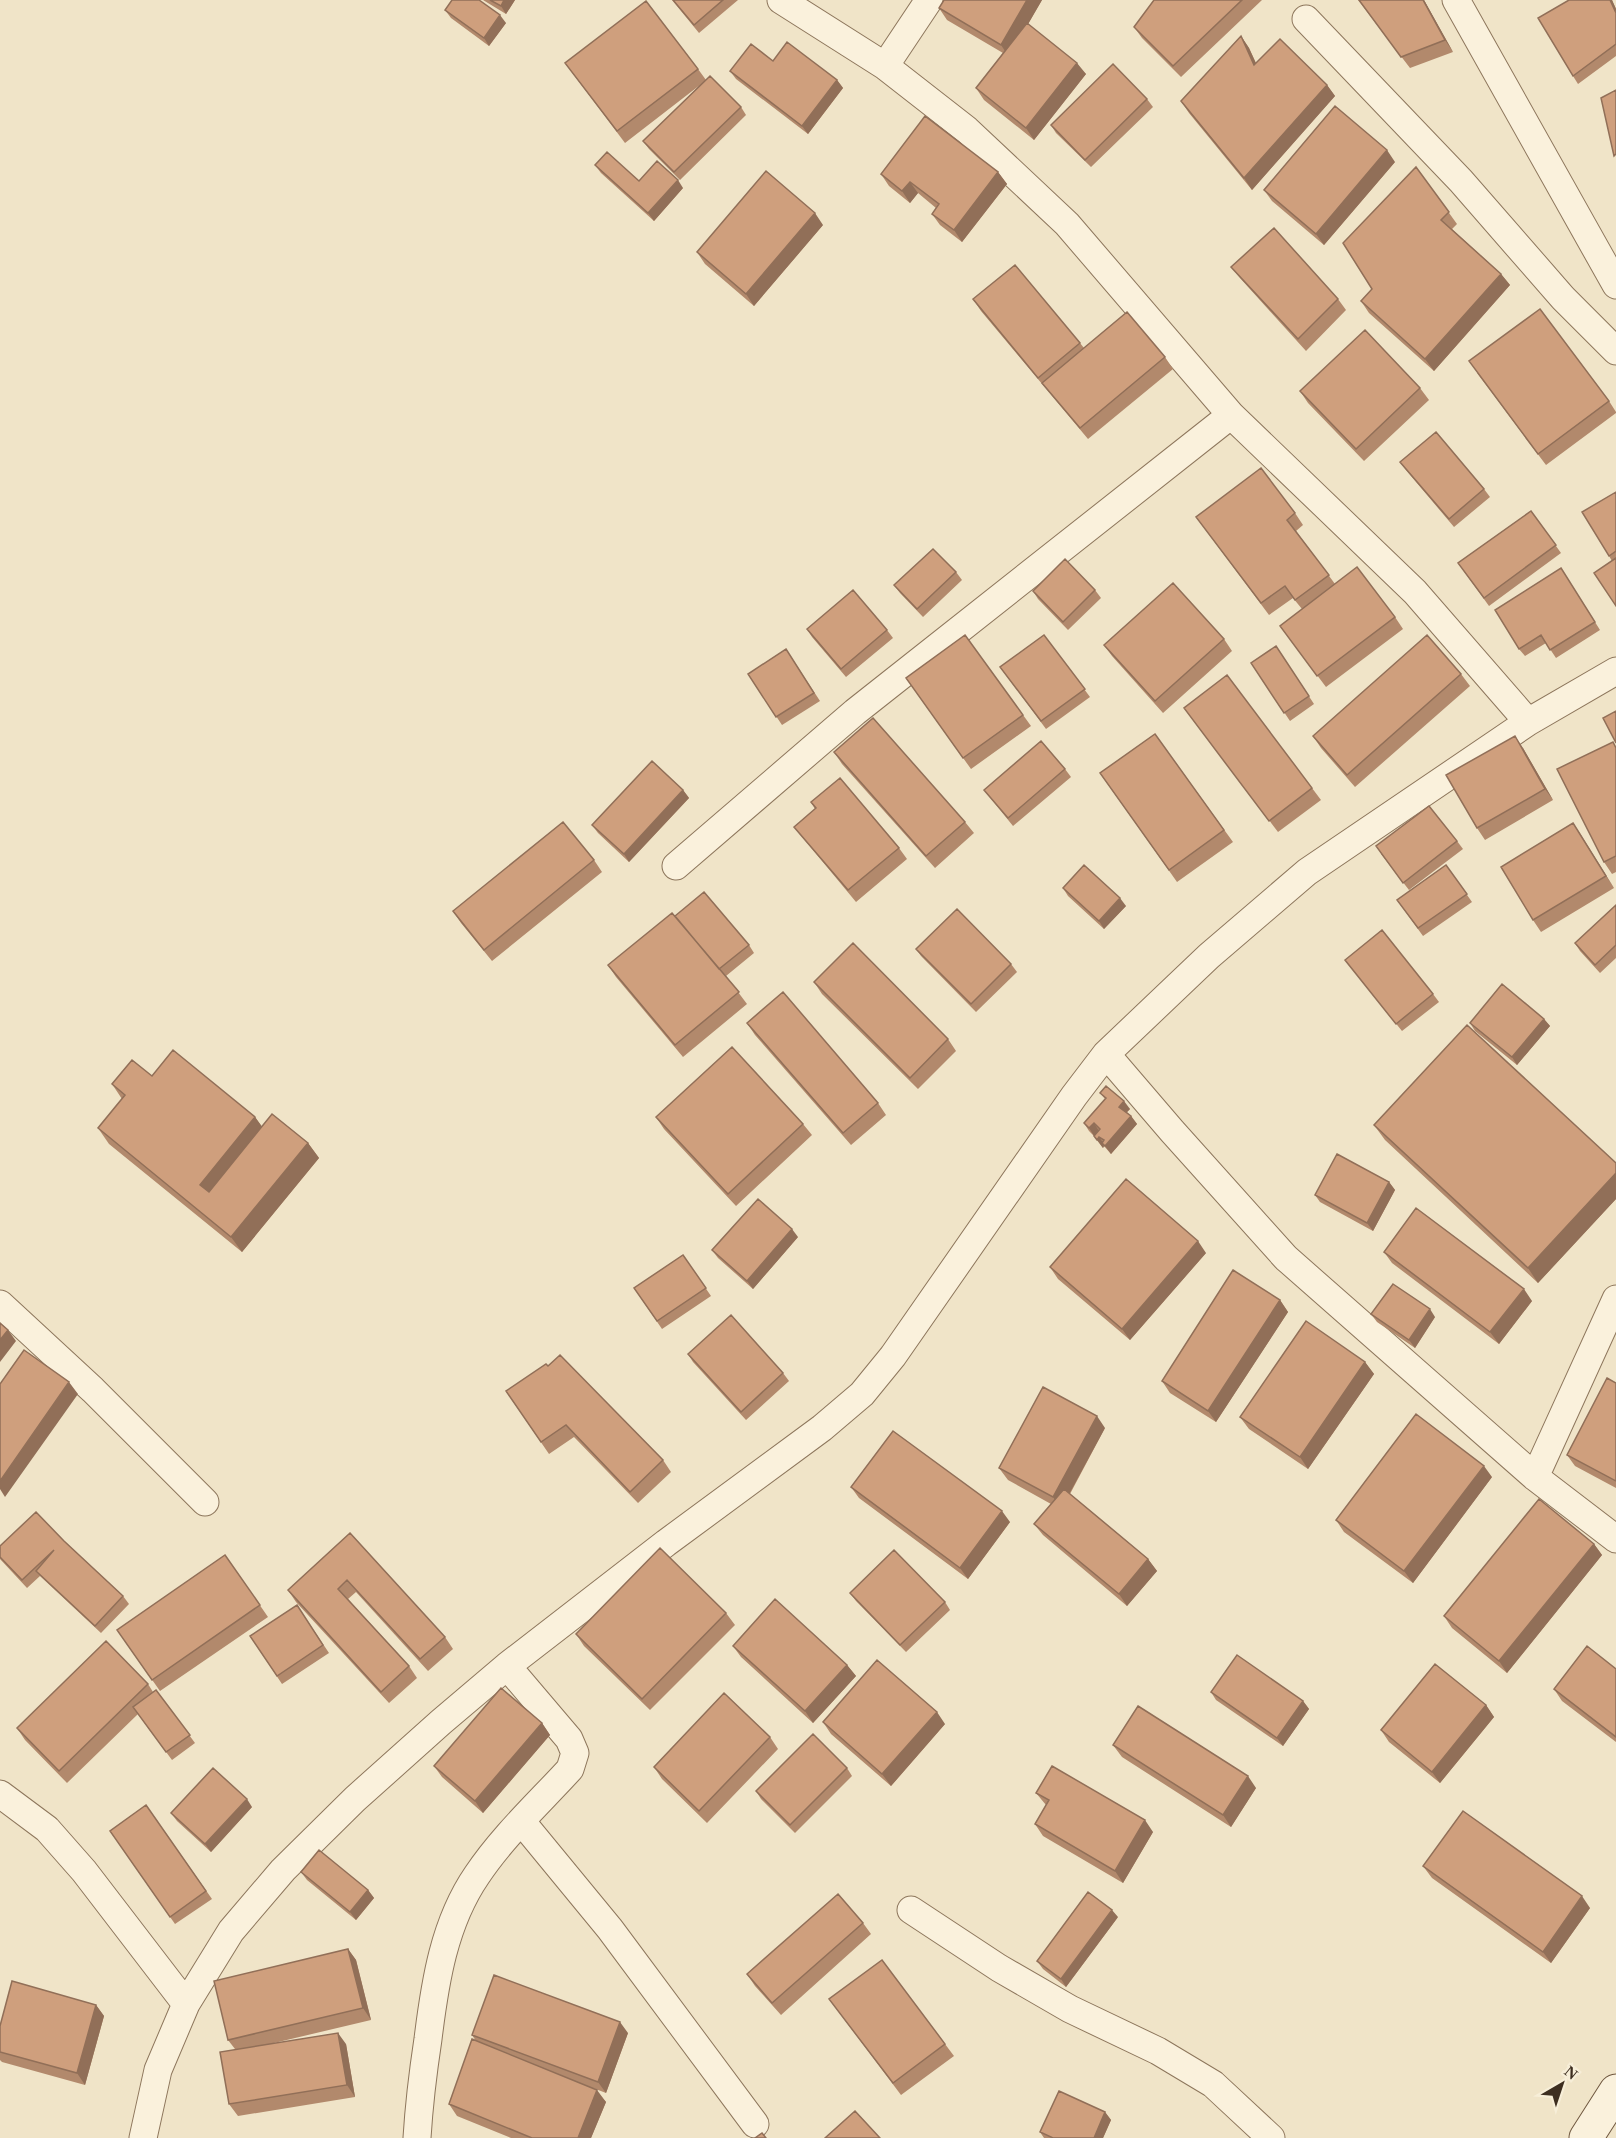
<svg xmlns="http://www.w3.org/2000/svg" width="1616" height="2138" viewBox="0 0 1616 2138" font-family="'Times New Roman',serif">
<rect width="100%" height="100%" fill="#f0e4c8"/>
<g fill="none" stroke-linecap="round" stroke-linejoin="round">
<defs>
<path id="street" d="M781,0L885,66L967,130L1067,224L1231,415L1415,592L1528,722
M1456,0L1616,285
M1306,19L1461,181L1563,298L1616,351
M885,66L929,0
M676,866L855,712L1231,415
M1106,1054L1172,1131L1286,1258L1535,1477L1616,1539
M0,1304L93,1390L205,1502
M1535,1477L1616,1299
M0,1794L47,1829L84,1871L186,2004
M522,1822L610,1929L755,2124
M911,1910L999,1968L1070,2009L1158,2051L1213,2084L1271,2138
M143,2138L158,2070L186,2004L231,1931L283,1870L355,1799L441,1722L507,1666L666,1543L822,1428L862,1394L893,1356L1074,1096L1106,1054L1209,956L1307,872L1528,722L1616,671
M417,2138C419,2105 423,2072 428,2039C435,1982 444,1923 477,1875C503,1836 539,1803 570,1769L575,1753L569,1739L507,1666"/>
<path id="secondary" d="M1586,2138L1616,2091"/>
</defs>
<!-- street casing -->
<use href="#street" stroke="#8d765c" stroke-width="29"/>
<!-- secondary casing -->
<use href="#secondary" stroke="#6f573f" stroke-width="35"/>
<!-- street -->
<use href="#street" stroke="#faf1dc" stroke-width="27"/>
<!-- secondary -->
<use href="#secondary" stroke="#faf1dc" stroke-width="33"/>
</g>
<!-- wall -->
<path fill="#b2896c" d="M483,0H515L506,14Z
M672,0H738L699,33Z
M944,0H1042L1028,24L1086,74L1034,140L984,100L976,88L1003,53L947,20L939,8Z
M1154,0H1262L1181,77L1142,38L1134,27Z
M1358,0H1424L1453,52L1410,68Z
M1569,0H1612L1616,9V56L1578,84L1573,76Z
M445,10L506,23L489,46L451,18Z
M1241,36L1249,48L1256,63L1327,85L1335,96L1252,190L1189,113L1181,101Z
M773,61L837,80L843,88L808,134L736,79L730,71Z
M565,63L698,69L706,80L741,107L746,115L680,180L649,149L643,141L700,85L625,143Z
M1147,99L1153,107L1091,167L1056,133L1051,125Z
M1395,162L1324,245L1272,201L1264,190Z
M595,165L639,181L683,188L654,221L601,173Z
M1416,167L1457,224L1452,229L1501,274L1510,285L1434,371L1369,313L1361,301L1372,289Z
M998,172L1007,184L962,242L940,225L932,214L936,208L918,193L910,203L889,186L881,174Z
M823,225L754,306L705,264L697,252Z
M1231,267L1338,299L1346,310L1306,351L1240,278Z
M973,299L1080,343L1084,348L1165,357L1173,369L1088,439L981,311Z
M1477,373L1609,401L1616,412V413L1546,465Z
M1420,388L1429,400L1364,461L1308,403L1300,391Z
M1400,462L1484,489L1490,497L1454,527L1406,470Z
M1616,492V606L1612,561L1609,556Z
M1531,511L1561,553L1489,606L1458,563Z
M1295,513L1303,525L1296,531L1335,584L1395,617L1403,629L1326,687L1280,626L1302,609L1293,598L1269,615L1196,517Z
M1561,568L1600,630L1556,658L1546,643L1525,656L1519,649Z
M956,572L962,580L923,617L900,593L894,585Z
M1095,590L1101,598L1068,630L1038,599L1033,591Z
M807,629L887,630L893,638L846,677L812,637Z
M965,635L1031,726L971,769L906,678Z
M1044,635L1090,697L1046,729L1000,667Z
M1224,639L1232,651L1163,713L1112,656L1104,645Z
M1276,646L1314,704L1290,721L1251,663Z
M786,649L820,701L782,725L748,674Z
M1461,674L1470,686L1355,787L1321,748L1313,736Z
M1184,708L1312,788L1321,800L1278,832Z
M1155,734L1233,842L1177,882L1100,773Z
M1613,742L1616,747V872L1612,874L1604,862Z
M1523,748L1553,800L1485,840L1477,828Z
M834,752L965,822L974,833L935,868L842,764Z
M1065,769L1071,777L1013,826L984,790Z
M683,790L689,798L629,862L598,833L592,825Z
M811,802L899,848L907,859L856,902L803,838L794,827L815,809Z
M1573,823L1614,888L1541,932L1533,920Z
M1457,841L1463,849L1409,890L1381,854Z
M594,860L602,872L492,961L461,923L453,911Z
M1446,865L1472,902L1423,936L1397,900Z
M1063,888L1126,906L1104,929L1068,896Z
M1616,905V958L1600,973L1580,951L1575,943Z
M675,916L749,945L754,953L726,976L747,1004L683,1057L616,977L608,965Z
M916,949L1011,964L1017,972L976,1012L921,956Z
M1345,960L1433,994L1439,1002L1402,1031Z
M814,982L948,1039L956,1051L918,1089L822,994Z
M1544,1019L1550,1026L1517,1065L1475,1031L1470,1023Z
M747,1023L878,1103L886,1115L851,1145L755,1035Z
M152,1076L255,1117L262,1127L308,1143L319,1158L242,1252L109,1144L98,1128L122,1099L112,1084Z
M1100,1093L1130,1109L1127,1112L1131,1116L1137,1124L1111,1154L1104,1146L1103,1148L1094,1136L1089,1131L1084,1123L1105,1099Z
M656,1117L803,1124L812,1135L736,1206L664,1129Z
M1374,1125L1616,1163V1199L1538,1283L1385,1140Z
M1389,1182L1395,1190L1373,1231L1320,1202L1315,1195Z
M798,1237L753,1289L718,1258L712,1250Z
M1384,1252L1532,1301L1499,1344L1392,1263Z
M1206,1253L1130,1340L1058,1279L1050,1267Z
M683,1255L711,1296L662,1329L634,1288Z
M1280,1300L1288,1312L1216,1422L1170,1393L1162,1381Z
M1371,1314L1435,1317L1415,1348L1377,1322Z
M688,1354L783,1373L789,1381L746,1420L693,1362Z
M1365,1362L1374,1374L1308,1469L1249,1429L1240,1417Z
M1616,1383V1488L1575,1466L1567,1455Z
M506,1391L663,1460L671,1472L638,1503L574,1437L549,1454Z
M1105,1428L1070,1494L1148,1559L1157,1571L1127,1606L1043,1535L1034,1524L1051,1504L1008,1480L999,1468Z
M1492,1477L1413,1583L1344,1532L1336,1520Z
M851,1487L1010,1522L968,1579L859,1498Z
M350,1533L445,1637L453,1649L428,1671L356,1592L348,1599L409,1666L417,1678L389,1703L296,1602L288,1590Z
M64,1541L123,1596L129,1604L101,1633L40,1576L27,1588L0,1559V1546Z
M1594,1544L1602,1555L1507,1673L1452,1628L1444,1616Z
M225,1555L268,1617L160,1691L117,1630Z
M850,1593L945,1602L950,1610L906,1652L856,1601Z
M297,1605L329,1653L282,1684L250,1636Z
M726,1613L735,1625L650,1710L584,1646L576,1634Z
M733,1646L847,1665L856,1676L813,1723L741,1657Z
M1616,1669V1742L1562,1701L1554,1689Z
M148,1684L153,1692L156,1690L195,1743L172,1760L138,1714L67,1783L25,1740L17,1728Z
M1211,1692L1303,1701L1309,1709L1283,1746L1216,1700Z
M1486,1705L1494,1717L1440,1783L1389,1742L1381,1730Z
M823,1722L945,1724L891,1786L831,1734Z
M542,1723L550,1735L483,1813L442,1777L434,1766Z
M770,1737L778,1749L707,1823L662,1779L654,1767Z
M1113,1745L1256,1788L1231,1827L1122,1757Z
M847,1768L852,1776L795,1833L761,1799L756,1791Z
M1036,1793L1153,1832L1123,1883L1043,1836L1035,1824L1046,1805Z
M146,1805L212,1899L175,1924L110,1831Z
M252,1807L211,1852L177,1821L171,1813Z
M1423,1866L1590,1908L1551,1963L1432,1878Z
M301,1872L368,1890L374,1898L356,1920L307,1880Z
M1118,1917L1066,1987L1043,1969L1037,1961Z
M863,1923L871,1934L781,2015L755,1986L747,1974Z
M348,1949L356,1960L371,2020L274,2043L346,2044L355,2097L238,2116L229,2104L235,2049L228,2040Z
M829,1999L945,2044L954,2056L901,2095Z
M96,2005L104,2016L85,2085L2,2062L0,2060V2026Z
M628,2033L606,2093L593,2088L606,2102L591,2138H511L457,2116L449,2104L476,2041L472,2035Z
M1105,2112L1111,2120L1103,2138H1044L1040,2132Z"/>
<!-- shaded-wall -->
<path fill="#916f58" d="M504,0H515L506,14L501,6Z
M1027,0H1042L1009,57L1001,45Z
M1423,0H1424L1453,52L1445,40Z
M1610,0H1612L1616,9V13Z
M500,15L506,23L489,46L484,38Z
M1241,36L1249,48L1262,77L1254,65Z
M1077,63L1086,74L1034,140L1026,128Z
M837,80L843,88L808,134L802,126Z
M1327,85L1335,96L1252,190L1244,178Z
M1387,150L1395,162L1324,245L1316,234Z
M998,172L1007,184L962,242L954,230Z
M678,180L683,188L654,221L648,213Z
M910,182L918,193L910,203L902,191Z
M815,213L823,225L754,306L746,294Z
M1501,274L1510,285L1434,371L1425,359Z
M1515,736L1523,748L1553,800L1545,789Z
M683,790L689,798L629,862L624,854Z
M1573,823L1581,835L1614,888L1606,876Z
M1120,898L1126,906L1104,929L1099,921Z
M1544,1019L1550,1026L1517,1065L1512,1057Z
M1124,1101L1130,1109L1125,1114L1119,1107Z
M1131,1116L1137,1124L1111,1154L1105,1146Z
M255,1117L266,1132L210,1200L200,1185Z
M1094,1123L1099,1131L1094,1136L1089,1128Z
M1099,1137L1105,1145L1102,1143L1104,1146L1103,1148L1097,1140Z
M308,1143L319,1158L242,1252L231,1237Z
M1616,1173V1199L1538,1283L1528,1268Z
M1389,1182L1395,1190L1373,1231L1367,1223Z
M792,1229L798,1237L753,1289L747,1281Z
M1198,1241L1206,1253L1130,1340L1122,1329Z
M1524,1289L1532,1301L1499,1344L1490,1332Z
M1280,1300L1288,1312L1216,1422L1208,1411Z
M1430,1309L1435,1317L1415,1348L1409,1340Z
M8,1330L16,1341L0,1362V1340Z
M1365,1362L1374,1374L1308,1469L1300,1457Z
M69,1382L78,1394L5,1497L0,1489V1481Z
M1097,1416L1105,1428L1061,1509L1053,1497Z
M1484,1466L1492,1477L1413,1583L1404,1571Z
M1002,1511L1010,1522L968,1579L960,1568Z
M1594,1544L1602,1555L1507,1673L1499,1661Z
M1148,1559L1157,1571L1127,1606L1119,1594Z
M847,1665L856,1676L813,1723L805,1711Z
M1303,1701L1309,1709L1283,1746L1277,1738Z
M1486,1705L1494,1717L1440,1783L1432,1772Z
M937,1712L945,1724L891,1786L882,1774Z
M542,1723L550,1735L483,1813L475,1801Z
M1248,1776L1256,1788L1231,1827L1223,1815Z
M247,1799L252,1807L211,1852L205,1844Z
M1145,1820L1153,1832L1123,1883L1115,1871Z
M368,1890L374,1898L356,1920L350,1912Z
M1582,1896L1590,1908L1551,1963L1543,1952Z
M1112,1910L1118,1917L1066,1987L1061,1979Z
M348,1949L356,1960L371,2020L363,2008Z
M96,2005L104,2016L85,2085L77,2073Z
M620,2022L628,2033L606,2093L598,2082Z
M338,2033L346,2044L355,2097L347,2085Z
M597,2090L606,2102L591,2138H578Z
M1105,2112L1111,2120L1103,2138H1094Z"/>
<!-- building -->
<path fill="#cf9f7d" stroke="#916f58" stroke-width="1.5" d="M452,0H479L500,15L484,38L445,10Z
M490,0H504L501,6Z
M673,0H723L694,25Z
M944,0H1027L1001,45L939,8Z
M1154,0H1242L1173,66L1134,27Z
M1359,0H1423L1445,40L1401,57Z
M1569,0H1610L1616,13V44L1573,76L1538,18Z
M646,1L698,69L617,131L565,63Z
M1027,23L1077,63L1026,128L976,88Z
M1241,36L1254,65L1280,39L1327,85L1244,178L1181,101Z
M787,42L837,80L802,126L730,71L751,44L773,61Z
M1113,64L1147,99L1085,160L1051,125Z
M710,76L741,107L674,172L643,141Z
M1616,90V154L1614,156L1601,98Z
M1335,106L1387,150L1316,234L1264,190Z
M925,116L998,172L954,230L932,214L939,204L910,182L902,191L881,174Z
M607,152L639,181L657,161L678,180L648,213L595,165Z
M1416,167L1449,212L1441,220L1501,274L1425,359L1361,301L1372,289L1343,243Z
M766,171L815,213L746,294L697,252Z
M1274,228L1338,299L1298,339L1231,267Z
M1015,265L1080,343L1038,378L973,299Z
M1540,309L1609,401L1538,454L1469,361Z
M1127,312L1165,357L1080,428L1042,383Z
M1365,330L1420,388L1356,449L1300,391Z
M1436,432L1484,489L1449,519L1400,462Z
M1261,468L1295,513L1287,520L1329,575L1295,600L1285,586L1261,603L1196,517Z
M1616,492V551L1609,556L1582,512Z
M1531,511L1556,545L1484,598L1458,563Z
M933,549L956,572L917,609L894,585Z
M1616,558V606L1594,573Z
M1065,559L1095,590L1063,622L1033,591Z
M1357,567L1395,617L1317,676L1280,626Z
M1561,568L1595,622L1550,650L1541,635L1519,649L1495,610Z
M1173,583L1224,639L1155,701L1104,645Z
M853,590L887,630L841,669L807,629Z
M965,635L1023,715L963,758L906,678Z
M1044,635L1085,689L1041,721L1000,667Z
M1427,635L1461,674L1347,775L1313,736Z
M1276,646L1309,696L1284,713L1251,663Z
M786,649L814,693L776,717L748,674Z
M1227,675L1312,788L1269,821L1184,708Z
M1616,711V743L1603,718Z
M873,718L965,822L926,856L834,752Z
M1155,734L1224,830L1169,870L1100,773Z
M1515,736L1545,789L1477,828L1446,775Z
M1041,741L1065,769L1008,818L984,790Z
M1613,742L1616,748V856L1604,862L1557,769Z
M652,761L683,790L624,854L592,825Z
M840,778L899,848L848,890L794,827L816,808L811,802Z
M1429,806L1457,841L1403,883L1376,846Z
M563,822L594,860L484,950L453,911Z
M1573,823L1606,876L1533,920L1501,867Z
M1084,865L1120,898L1099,921L1063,888Z
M1446,865L1467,894L1418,928L1397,900Z
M704,892L749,945L719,969L675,916Z
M1616,905V945L1595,965L1575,943Z
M957,909L1011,964L971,1004L916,949Z
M672,913L739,992L675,1045L608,965Z
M1382,930L1433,994L1396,1024L1345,960Z
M853,943L948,1039L910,1078L814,982Z
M1502,984L1544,1019L1512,1057L1470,1023Z
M783,992L878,1103L843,1133L747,1023Z
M1467,1025L1616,1163V1173L1528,1268L1374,1125Z
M732,1047L803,1124L728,1194L656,1117Z
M173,1050L255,1117L200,1185L209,1192L272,1114L308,1143L231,1237L98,1128L125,1095L112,1084L132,1060L152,1076Z
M1106,1086L1124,1101L1119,1107L1131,1116L1105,1146L1102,1143L1104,1140L1099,1137L1097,1140L1094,1136L1100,1129L1094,1123L1089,1128L1084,1123L1106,1098L1100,1093Z
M1337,1154L1389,1182L1367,1223L1315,1195Z
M1126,1179L1198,1241L1122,1329L1050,1267Z
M758,1199L792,1229L747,1281L712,1250Z
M1416,1208L1524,1289L1490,1332L1384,1252Z
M683,1255L706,1288L657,1321L634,1288Z
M1233,1270L1280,1300L1208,1411L1162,1381Z
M1393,1284L1430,1309L1409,1340L1371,1314Z
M731,1315L783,1373L741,1412L688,1354Z
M1306,1321L1365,1362L1300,1457L1240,1417Z
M0,1323L8,1330L0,1340Z
M24,1350L69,1382L0,1481V1384Z
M560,1355L663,1460L630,1492L566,1425L541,1442L506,1391L546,1364L548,1366Z
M1607,1378L1616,1383V1481L1567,1455Z
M1043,1387L1097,1416L1053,1497L999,1468Z
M1416,1414L1484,1466L1404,1571L1336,1520Z
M893,1431L1002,1511L960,1568L851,1487Z
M1064,1489L1148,1559L1119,1594L1034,1524Z
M1539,1499L1594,1544L1499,1661L1444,1616Z
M36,1512L64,1541L123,1596L95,1626L36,1571L54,1550L22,1580L0,1557V1546Z
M350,1533L445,1637L420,1659L347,1580L338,1589L409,1666L381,1692L288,1590Z
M660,1548L726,1613L642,1699L576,1634Z
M894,1550L945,1602L900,1645L850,1593Z
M225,1555L260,1605L152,1680L117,1630Z
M775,1599L847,1665L805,1711L733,1646Z
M297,1605L323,1645L277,1676L250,1636Z
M106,1641L148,1684L59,1771L17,1728Z
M1587,1646L1616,1669V1737L1554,1689Z
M1237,1655L1303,1701L1277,1738L1211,1692Z
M877,1660L937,1712L882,1774L823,1722Z
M1435,1664L1486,1705L1432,1772L1381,1730Z
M501,1688L542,1723L475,1801L434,1766Z
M156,1690L190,1735L166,1752L133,1707Z
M724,1693L770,1737L699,1811L654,1767Z
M1138,1706L1248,1776L1223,1815L1113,1745Z
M813,1734L847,1768L790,1825L756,1791Z
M1052,1766L1145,1820L1115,1871L1035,1824L1049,1800L1036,1793Z
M213,1768L247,1799L205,1844L171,1813Z
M146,1805L206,1891L170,1917L110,1831Z
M1463,1811L1582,1896L1543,1952L1423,1866Z
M319,1850L368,1890L350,1912L301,1872Z
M1088,1892L1112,1910L1061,1979L1037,1961Z
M838,1894L863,1923L772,2003L747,1974Z
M348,1949L363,2008L228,2040L214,1981Z
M882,1960L945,2044L893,2083L829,1999Z
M494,1975L620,2022L598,2082L472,2035Z
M12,1981L96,2005L77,2073L0,2052V2026Z
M338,2033L347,2085L229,2104L220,2052Z
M472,2039L597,2090L578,2138H532L449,2104Z
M1059,2091L1105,2112L1094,2138H1053L1040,2132Z
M855,2111L880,2138H825Z
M762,2133L766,2138H755Z"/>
<!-- north arrow -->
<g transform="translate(1562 2084) rotate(39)" stroke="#f7eed8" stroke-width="4.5" paint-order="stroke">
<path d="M0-4.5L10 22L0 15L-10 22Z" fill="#3d2e20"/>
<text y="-9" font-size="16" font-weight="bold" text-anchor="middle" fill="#3d2e20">N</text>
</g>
</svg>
